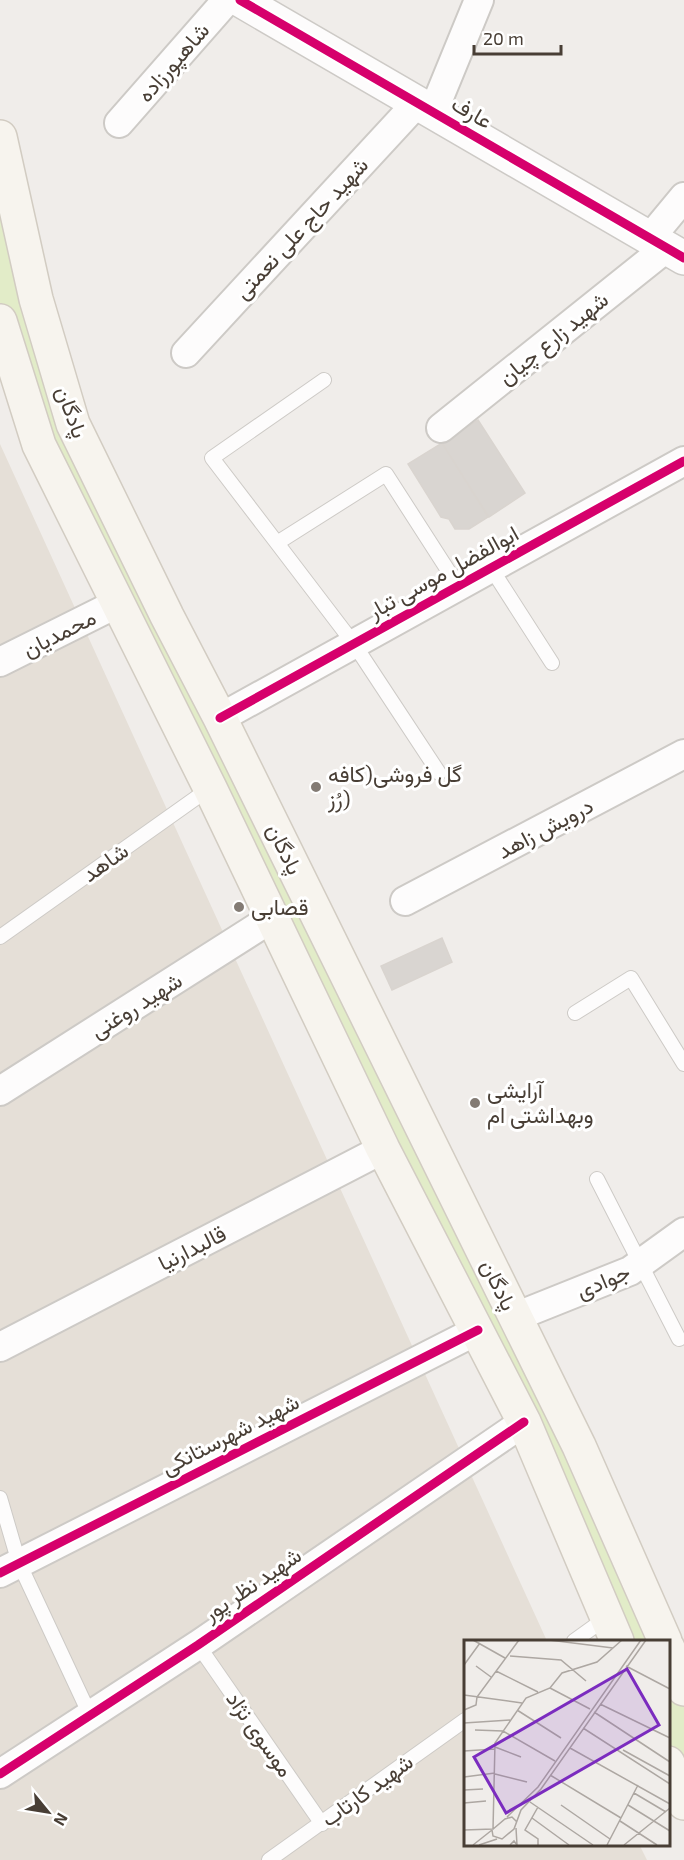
<svg xmlns="http://www.w3.org/2000/svg" width="684" height="1860" viewBox="0 0 684 1860" font-family="'Exo 2',Vazirmatn,sans-serif">
<rect width="100%" height="100%" fill="#f0edea"/>
<!-- residential -->
<path fill="#e5dfd7" d="M0,444L547,1641H465V1844H639L647,1860H0Z"/>
<!-- green -->
<path fill="#e2ecc8" d="M0,137L73,424L665,1641H617L272,918L0,321Z
M668,1648L684,1689V1803L668,1763Z"/>
<!-- building -->
<path fill="#d9d5d1" stroke="#d9d4cf" stroke-width="1.5" d="M478,420L525,493L489,517L442,443Z
M442,443L488,517L469,529H455L449,519L441,517L408,464Z
M442,938L452,962L392,990L381,966Z"/>
<g fill="none" stroke-linecap="round" stroke-linejoin="round">
<defs>
<path id="service" d="M277,543L212,458L324,380
M491,568L552,663
M439,773L354,644L277,543L386,474L458,586
M0,937L210,788
M575,1013L631,978L684,1064
M597,1179L679,1339
M0,1498L19,1563L90,1715
M574,1641L606,1618
M198,1645L322,1824
M269,1860L465,1720"/>
<path id="minor" d="M433,112L479,0
M119,123L227,0
M650,238L684,197
M186,353L417,103
M441,428L666,248
M0,662L118,603
M220,718L684,461
M405,901L684,754
M0,1091L272,918
M515,1317L630,1271L684,1232
M0,1347L383,1149
M0,1573L478,1330
M0,1774L198,1645L524,1422"/>
<path id="tertiary" d="M240,0L684,258"/>
<path id="secondary" d="M0,137L36,299L73,424L167,616L220,718L579,1446L665,1641
M0,321L39,445L210,788L383,1149L524,1422L617,1641
M668,1648L684,1689
M668,1763L684,1803"/>
</defs>
<!-- service casing -->
<use href="#service" stroke="#cdcac6" stroke-width="16"/>
<!-- minor casing -->
<use href="#minor" stroke="#cdcac6" stroke-width="32"/>
<!-- tertiary casing -->
<use href="#tertiary" stroke="#cdcac6" stroke-width="36"/>
<!-- secondary casing -->
<use href="#secondary" stroke="#d2ccc2" stroke-width="36"/>
<!-- service -->
<use href="#service" stroke="#fdfcfc" stroke-width="14"/>
<!-- minor -->
<use href="#minor" stroke="#fdfcfc" stroke-width="28"/>
<!-- tertiary -->
<use href="#tertiary" stroke="#fdfcfc" stroke-width="33"/>
<!-- secondary -->
<use href="#secondary" stroke="#f7f4ee" stroke-width="33"/>
<defs>
<path id="cycleway" d="M240,0L684,258
M220,718L684,461
M0,1573L478,1330
M0,1774L198,1645L524,1422"/>
</defs>
<!-- cycleway casing -->
<use href="#cycleway" stroke="#fff" stroke-width="13"/>
<!-- cycleway -->
<use href="#cycleway" stroke="#d6006c" stroke-width="9"/>
</g>
<!-- markers -->
<g fill="#837b74" stroke="#fff" stroke-width="2">
<circle cx="316" cy="787" r="6"/>
<circle cx="239" cy="907" r="6"/>
<circle cx="475" cy="1103" r="6"/>
</g>
<g text-anchor="middle" stroke-width="6" stroke-linejoin="round" paint-order="stroke">
<!-- street labels -->
<g font-size="22" fill="#483e35" stroke="#fff">
<text transform="translate(173 62) rotate(-49)" y="8">شاهپورزاده</text>
<text transform="translate(472 112) rotate(30)" y="8">عارف</text>
<text transform="translate(301 228) rotate(-47)" y="8">شهید حاج علی نعمتی</text>
<text transform="translate(553 338) rotate(-39)" y="8">شهید زارع چیان</text>
<text transform="translate(72 412) rotate(70)" y="8">پادگان</text>
<text transform="translate(443 572) rotate(-29)" y="8">ابوالفضل موسی تبار</text>
<text transform="translate(59 633) rotate(-27)" y="8">محمدیان</text>
<text transform="translate(545 828) rotate(-28)" y="8">درویش زاهد</text>
<text transform="translate(285 849) rotate(64)" y="8">پادگان</text>
<text transform="translate(105 862) rotate(-35)" y="8">شاهد</text>
<text transform="translate(136 1005) rotate(-32)" y="8">شهید روغنی</text>
<text transform="translate(192 1248) rotate(-27)" y="8">قالبدارنیا</text>
<text transform="translate(603 1281) rotate(-23)" y="8">جوادی</text>
<text transform="translate(499 1285) rotate(64)" y="8">پادگان</text>
<text transform="translate(230 1434) rotate(-27)" y="8">شهید شهرستانکی</text>
<text transform="translate(252 1584) rotate(-34)" y="8">شهید نظر پور</text>
<text transform="translate(260 1734) rotate(55)" y="8">موسوی نژاد</text>
<text transform="translate(367 1790) rotate(-36)" y="8">شهید کارتاب</text>
</g>
<!-- poi labels -->
<g font-size="22" fill="#483e35" stroke="#fff" text-anchor="start">
<text x="328" y="782">گل فروشی(کافه<tspan x="328" dy="25">رُز)</tspan></text>
<text x="251" y="915">قصابی</text>
<text x="487" y="1098">آرایشی<tspan x="487" dy="25">وبهداشتی ام</tspan></text>
</g>
</g>
<!-- overview -->
<g transform="translate(464 1640)">
<rect width="206" height="206" fill="#f0edea"/>
<path fill="none" stroke="#ada7a2" stroke-width="1.5" d="M9,0L41,18M85,0L149,8M46,16L97,20L122,41M0,25L16,3M12,26L27,37M162,26L206,49M32,31L74,52M86,48L126,69M0,55L58,63M136,64L206,98M0,70L12,65L13,57L55,0M53,70L97,98M130,72L206,122M0,83L46,80M119,88L206,144M11,90L39,91L91,121M31,107L57,117M106,108L206,164M159,110L206,136M0,111L31,109M31,134L63,142M86,135L157,178M0,137L31,133M0,150L19,149M170,153L202,172M66,162L129,205M0,163L22,161M97,165L146,199M164,165L206,191M43,177L74,147L177,0M68,178L105,205M156,181L193,205M53,182L48,177L41,179L28,190L29,196L38,199L50,189L57,170L77,149L182,0M0,190L29,189L31,103L62,58L86,48L98,33L133,22L158,0M9,205L28,190M15,205L33,199M46,205L50,201L53,205L52,188M74,205V199L61,190L74,167M143,205L174,145M160,205L206,168"/>
<path fill="#7b2cbf" fill-opacity="0.15" stroke="#7b2cbf" stroke-width="3" d="M163,29L195,85L42,173L10,117Z"/>
<rect width="206" height="206" fill="none" stroke="#483e35" stroke-width="3"/>
</g>
<!-- north arrow -->
<g transform="translate(48 1812) rotate(120)" stroke="#ffffff" stroke-width="4.5" paint-order="stroke">
<path d="M0-4.5L10 22L0 15L-10 22Z" fill="#483e35"/>
<text y="-9" font-size="16" font-weight="bold" text-anchor="middle" fill="#483e35">N</text>
</g>
<!-- scale -->
<path d="M474 45v9h87v-9" fill="none" stroke="#483e35" stroke-width="3"/>
<text x="483" y="45" font-size="18" fill="#483e35" stroke="#ffffff" stroke-width="4.5" paint-order="stroke">20 m</text>
</svg>
